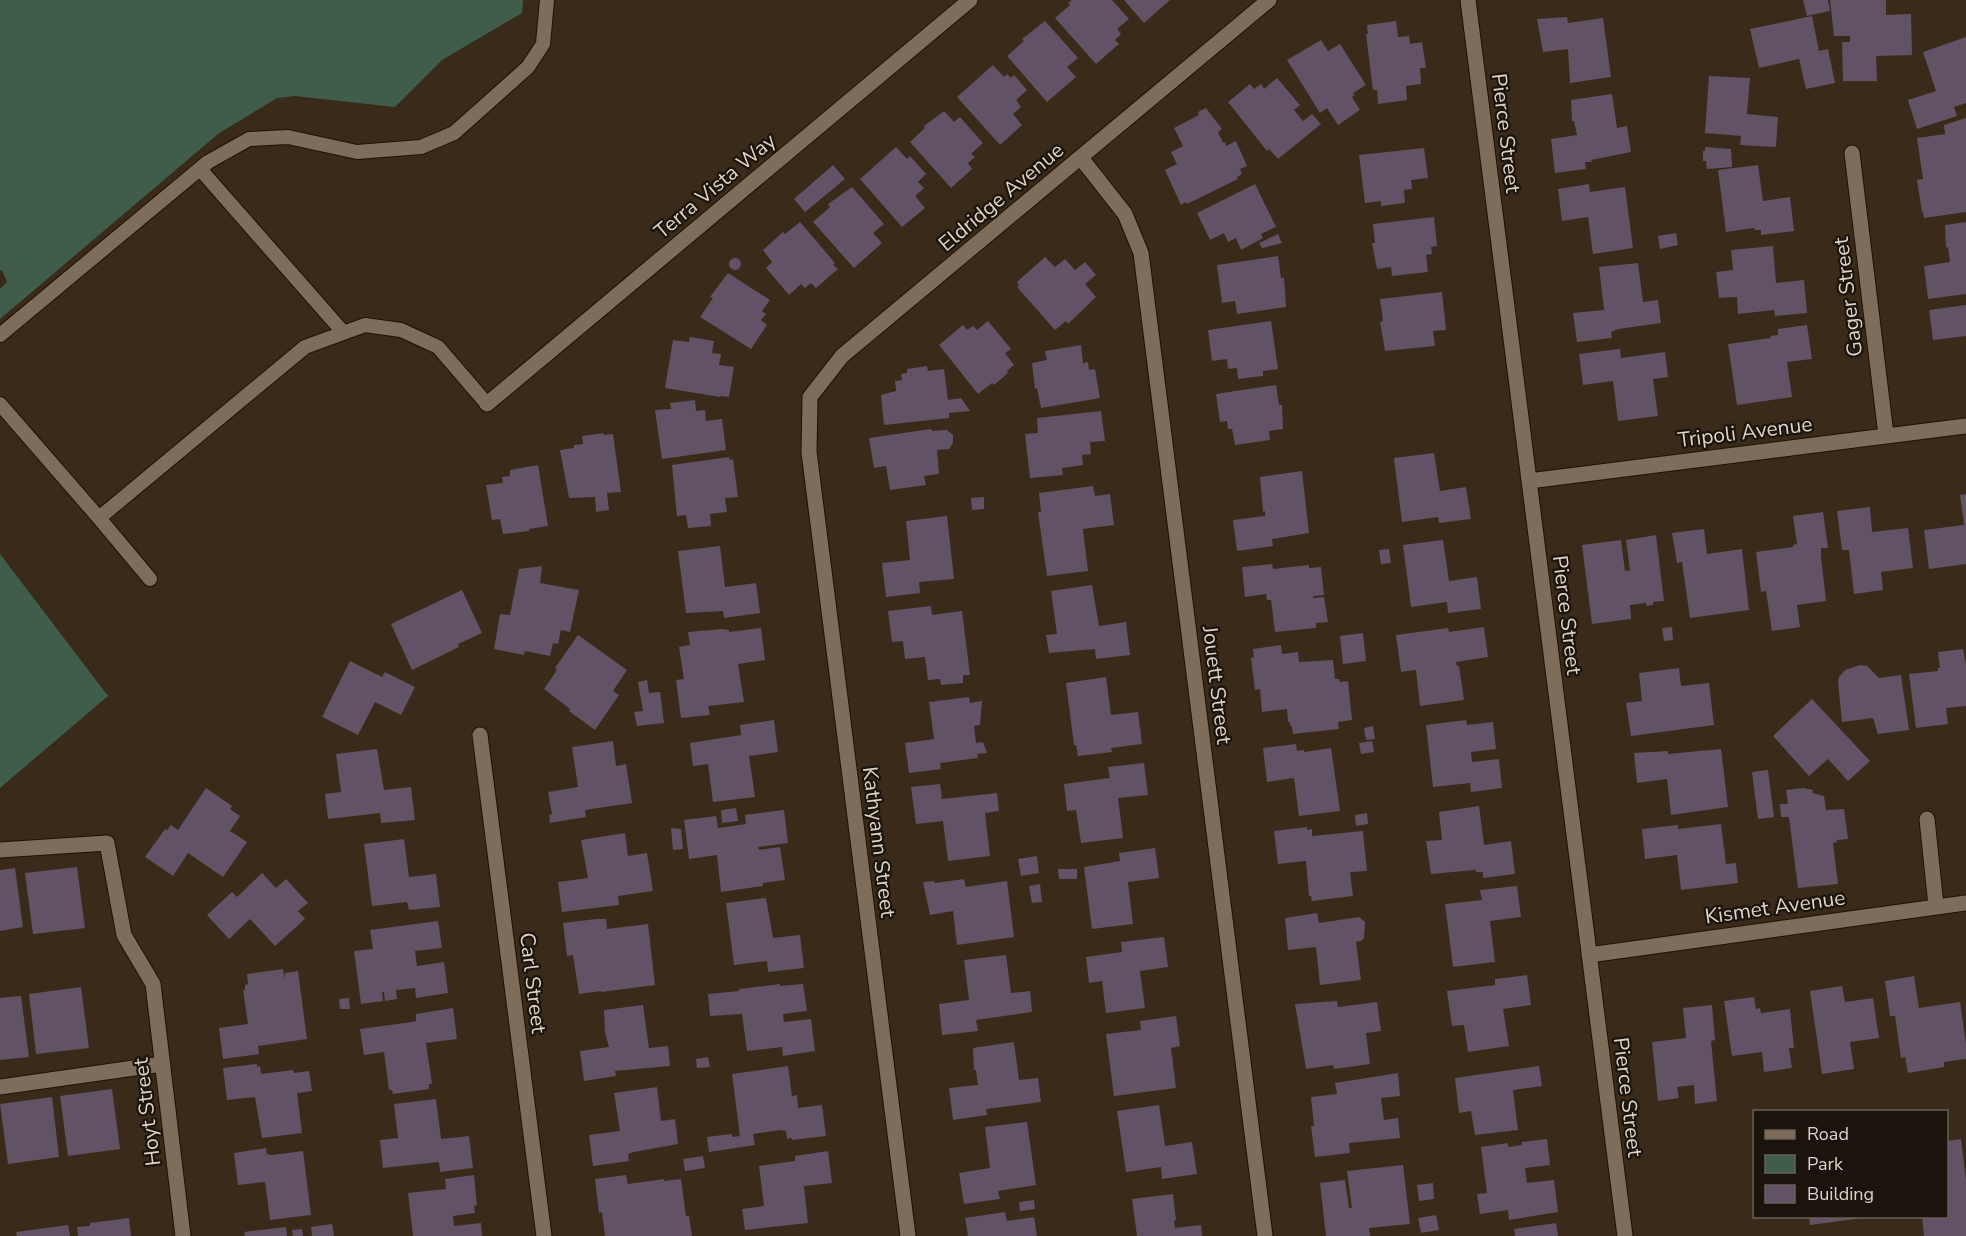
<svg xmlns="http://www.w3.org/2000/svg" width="1966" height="1236" viewBox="0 0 1966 1236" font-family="'Nunito Sans',sans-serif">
<rect width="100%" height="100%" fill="#392a19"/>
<!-- green -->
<path fill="#405d4b" d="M0,0H523L522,13L442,60L395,107L295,96L277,98L218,134L0,319V289L7,282L2,270L0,271Z
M0,554L108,696L0,788Z"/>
<!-- building -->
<path fill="#625265" d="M1072,0H1112L1129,19L1117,29L1121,34L1115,40L1119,44L1096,64L1055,18L1070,5L1068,3Z
M1124,0H1170L1144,23Z
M1803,0H1828L1830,11L1807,16Z
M1830,0H1886V15L1911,14L1912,55L1876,56L1877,81H1843L1842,42H1850V36H1834Z
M1812,16L1819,51L1828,49L1835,83L1806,89L1799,59L1759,68L1750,29Z
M1567,17L1568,23L1603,18L1611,77L1570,83L1568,49L1543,52L1537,19Z
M1045,21L1078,58L1067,67L1076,77L1047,102L1007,56L1024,41L1022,39Z
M1396,21L1398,37L1409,36L1410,44L1422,42L1426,68H1420L1421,84L1406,86L1407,100L1378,104L1377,90H1373L1366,34H1368L1367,25Z
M1966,37V103L1954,107L1957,116L1917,129L1908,100L1936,91L1923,52Z
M1321,40L1328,51L1340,44L1366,85L1353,93L1355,95L1352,97L1360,110L1338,125L1327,108L1320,113L1287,60Z
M993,65L1004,77L1007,74L1011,78L1014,75L1027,90L1016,100L1021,107L1013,114L1022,125L1000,145L957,97Z
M1709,76L1750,78L1747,114L1778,117L1776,147L1740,145L1741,136L1705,133Z
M1277,78L1300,105L1294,110L1303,121L1312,114L1321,124L1278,159L1269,149L1267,151L1228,102L1250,84L1254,89L1261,84L1264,89Z
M1612,94L1617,128L1627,126L1631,152L1591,160L1592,162H1585L1586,169L1555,173L1551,139L1577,135L1574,121H1572L1571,100Z
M1206,108L1222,129L1218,132L1223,143L1225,142L1226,146L1236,141L1247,166L1240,169L1242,174L1237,177L1238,179L1187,204L1186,202L1181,205L1165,170L1177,164L1171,152L1183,146L1174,128L1199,115L1198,112Z
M944,111L954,122L960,117L983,143L971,154L975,157L968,163L972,169L951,188L910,142L925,128L924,126Z
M1966,118V212L1924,218L1923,212H1922L1917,180L1923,179L1917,138L1945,134L1944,125Z
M896,147L907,159L910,156L926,174L918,182L924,188L915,196L925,208L902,227L860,179Z
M1705,147L1731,149L1732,167L1707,169L1706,161H1703V151H1705Z
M1424,148L1428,178L1411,180L1412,189L1404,190L1405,203L1381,206V201L1365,203L1359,155Z
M833,165L845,179L805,212L794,199Z
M1758,165L1763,201L1790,197L1794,231L1761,235V230H1755L1754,228L1726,232L1718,170Z
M1255,184L1276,227L1261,234L1263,238L1241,250L1236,238L1228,242L1224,233L1210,240L1197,213Z
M1589,184L1590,192L1625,187L1633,248L1593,254L1588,217L1562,221L1558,189Z
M852,187L884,224L873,233L882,243L854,268L813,222L830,207L828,204Z
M1434,217L1437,246L1431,247L1432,254L1426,255L1428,272L1392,276L1391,267L1377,269L1372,243H1375L1373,224Z
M800,222L835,263L833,265L838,269L816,288L811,283L805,288L801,284L789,295L766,268L772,262L763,250L783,232L785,234Z
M1966,222V294L1928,299L1924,266L1950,262L1948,247L1946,248L1945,225Z
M1676,233L1678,245L1660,249L1658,236Z
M1278,234L1282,243L1262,248L1259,243Z
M1773,246L1776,283L1804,280L1807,313L1775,316L1774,310L1738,314L1737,297L1719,298L1716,272L1733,270L1731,250Z
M1278,256L1281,278H1284L1286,307L1237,314L1235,301L1222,303L1217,265Z
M1045,257L1055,267L1065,259L1075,270L1085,262L1096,275L1085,284L1096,297L1068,324L1066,321L1055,330L1017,287L1019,285L1017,282Z
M729 264a6 6 0 1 1 12 0a6 6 0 1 1-12 0Z
M1638,263L1643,302L1658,300L1661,323L1618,329L1611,332L1612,338L1577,342L1573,313L1604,310L1599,267Z
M728,273L770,300L762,311L766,314L761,320L767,325L751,349L700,317L713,298L710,297Z
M1442,292L1446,330L1433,331L1435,346L1385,351L1380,322L1383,321L1380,299Z
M1966,305V336L1933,340L1929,310Z
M988,321L1011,349L1005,353L1014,365L1007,371L1008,373L994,385L992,383L978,394L939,345L963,325L967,330L973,326L977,330Z
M1271,321L1278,369L1263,371V376L1238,379L1237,368L1228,369L1227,359L1212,361L1208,330Z
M1807,325L1812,359L1787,362L1792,397L1737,405L1728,344L1771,338L1770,336L1778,335V329Z
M690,337L714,341L712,353L721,354L719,365L734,367L729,397L721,396L720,397L665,388L673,340L689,342Z
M1081,345L1083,363L1088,362L1089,370L1095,369L1100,398L1041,408L1037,388L1035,389L1032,363L1047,360L1045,351Z
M1620,349L1621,358L1665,352L1668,377L1653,379L1658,416L1618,421L1613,381L1583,385L1579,354Z
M927,366L928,371L944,369L948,400L961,398L970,411L949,413V418L884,425L881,395L896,391L895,381L902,380L901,374L907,373V369Z
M1276,385L1279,405H1282L1283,429L1269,431L1270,440L1235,445L1232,429H1228L1227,421L1220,422L1216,394Z
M695,400L696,411L705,410L706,421L722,419L726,450L662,459L655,410L671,409L670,403Z
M1101,411L1105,441L1090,442L1091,454L1082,455L1083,465L1062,468L1063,475L1030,478L1025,434L1038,433L1037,418Z
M931,429L932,431L947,430L953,435V443L949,449L937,450L939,474L924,476L926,485L890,490L886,466L874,468L869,438Z
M603,433L604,435L613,434L621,492L607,493L609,510L596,512L595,497L569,498L560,450L574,448V445L583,444L582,436Z
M1434,453L1440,491L1466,487L1471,519L1439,523L1438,517L1402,522L1394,458Z
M729,457L730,460L733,459L738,497L725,498L727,512L710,514L711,526L688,528L686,515L677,516L672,465Z
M538,465L548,526L529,529V531L503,534L500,519L492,520L486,485L503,483L502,477L510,476V470Z
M1302,471L1309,533L1272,539L1273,546L1237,551L1233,520L1265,516V511L1263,512L1260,477Z
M1093,486L1095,496L1110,494L1114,525L1083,529L1088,571L1047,576L1038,512H1041L1039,493Z
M1966,494V564L1929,569L1924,530L1964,525L1960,495Z
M984,497V509L972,510L971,498Z
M1870,507L1872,532L1908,528L1913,568L1881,572L1883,590L1854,594L1849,550H1842L1837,511Z
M1823,512L1828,548H1821V557L1826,601L1797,605L1800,627L1772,631L1766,591L1761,592L1756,552L1793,547V545L1797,544L1793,516Z
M947,516L954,579L919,582L920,593L886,597L882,563L910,560L906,521Z
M1704,529L1707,554L1742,549L1749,610L1690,618L1682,562L1677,563L1672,533Z
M1656,535L1664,601L1653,602V605L1646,606V603L1630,605L1631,619L1592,624L1582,545L1621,540L1625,571L1630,570L1626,540Z
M1443,540L1449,581L1477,577L1481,609L1448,613L1447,602L1411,607L1403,545Z
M720,546L725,587L756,583L760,613L724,618L723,611L686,613L678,551Z
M1389,549L1391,563L1381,564L1379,550Z
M1272,564L1273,569L1309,565V568L1321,567L1324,595L1313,596V598L1324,597L1328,622L1316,623V628L1275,632L1271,600H1267L1266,594L1245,597L1242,567Z
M542,566L540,583L579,590L570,632L561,630L558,644L553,643L550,656L525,651L524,655L494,649L500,614L510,615L519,569Z
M1092,585L1099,626L1126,622L1130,655L1096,659L1095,649L1049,653L1046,635L1057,634L1051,591Z
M462,590L482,633L458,644L459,647L412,670L391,624Z
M931,606L932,615L962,611L970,675H963V683L941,685L940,679L928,680L925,657L905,659L903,641L892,642L888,611Z
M1484,627L1488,657L1456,662L1457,666H1459L1464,700L1420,706L1416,670L1401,672L1396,635L1448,628L1449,632Z
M1672,627L1673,640L1664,641L1662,628Z
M761,628L765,660L738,664L744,702L708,706L710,715L681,718L676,680L684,679L679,647L690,645L688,632L723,629L729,630V632Z
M1363,633L1366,661L1343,664L1340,636Z
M578,635L627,670L613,691L619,695L595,730L569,711L570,709L544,689L557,670L555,668Z
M1281,645L1282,654L1298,652L1299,662L1333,660L1335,679H1339L1340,682L1348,681L1352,720L1338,722L1339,729L1293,734L1292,726H1290V722H1288L1287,709L1262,712L1260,689L1255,690L1251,658L1254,657L1253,649Z
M1963,649L1966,665V706L1946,708L1948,724L1916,728L1909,674L1938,671V668H1940L1938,652Z
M350,661L382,677L385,672L415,687L401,715L375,702L358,735L322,717Z
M1860,665L1867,666L1879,678L1901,675L1909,730L1878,734L1873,718L1842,722L1838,682L1839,677L1845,670Z
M1679,668L1681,686L1709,683L1714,725L1631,736L1626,703L1642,701L1639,673Z
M1106,677L1111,715L1138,712L1142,744L1111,748L1112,752L1078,756L1076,745H1074L1066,683Z
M647,680L649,693L660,692L664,723L637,726L634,712L643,711L638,682Z
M969,697L970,703L982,701L980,725L974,726L976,743L983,742L987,753L977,754L978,758L940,763L941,769L909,773L905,743L934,739L929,702Z
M1812,699L1870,761L1848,781L1828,759L1809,776L1773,736Z
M774,720L778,752L749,756L755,797L713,802L708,764L693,766L690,743L741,735L740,725Z
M1466,720L1467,725L1493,722L1496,749L1471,752L1472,762L1499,759L1502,788L1471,792L1470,783L1433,787L1426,725Z
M1373,726L1375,739L1366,740L1364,728Z
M613,741L616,766L626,764L632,803L585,810L586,817L550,823L549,815L552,814L548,792L578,787L572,747Z
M1372,741L1374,752L1361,754L1359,743Z
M1296,744L1297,751L1304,750V752L1331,748L1340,811L1299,816L1294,778L1267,782L1263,748Z
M377,749L384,790L411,787L415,820L381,823L380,813L328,819L325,794L341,792L336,754Z
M1721,749L1728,807L1671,815L1667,779L1637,783L1634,753L1668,751V754Z
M1144,763L1148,795L1118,798L1123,838L1081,843L1076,810L1067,811L1064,784L1110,778L1108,767Z
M1768,770L1774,817L1758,819L1752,772Z
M940,784L942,799L997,793L999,811L985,813L990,856L948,861L943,821L916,824L911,787Z
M206,788L232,806L230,809L240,816L230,831L247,842L223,877L188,853L173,876L145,857L165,829L167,830L171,825L178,830Z
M1803,788L1813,790L1812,793L1824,796L1826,810L1844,809L1848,839L1837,840V842L1833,843L1838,884L1798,888L1789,817H1781L1780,804H1788L1786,790Z
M1479,806L1484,845L1511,841L1515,874L1483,878V872H1476L1475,870L1431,874L1426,841L1442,840L1439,812Z
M736,808L738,821L722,823L721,810Z
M784,810L788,843L758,847L759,850L780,847L785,880L763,883V886L721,892L717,855L689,859L684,820L716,816L718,828L746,824L745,815Z
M1367,813L1368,824L1356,826L1355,815Z
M1721,824L1726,864L1736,863L1738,883L1681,890L1677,855L1645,859L1642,829L1678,825V829Z
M1307,827V830L1312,829V836L1363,831L1367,871L1350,872L1353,896L1312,901L1311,896H1309L1306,861L1278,864L1274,831Z
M671,828L681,829L683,849L673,850Z
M625,833L628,856L647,853L653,891L618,896L619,905L562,912L558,882L588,878L581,840Z
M404,839L409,877L436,874L440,907L409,910L407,902L372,906L364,844Z
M1155,848L1159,878L1128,882L1133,924L1092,929L1084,867L1120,861L1119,853Z
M1037,856L1039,873L1021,876L1018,859Z
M77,867L85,928L33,934L25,873Z
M15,868L23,927L0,931V870Z
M1058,869H1077V879H1059Z
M262,873L276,888L286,879L308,903L298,911L305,919L275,946L250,919L229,939L207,915L232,892L237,897Z
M964,879L966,887L1007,881L1014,937L957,945L953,911L930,915L923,882L934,881L935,883Z
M1040,884L1042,902L1032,903L1029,886Z
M1517,886L1521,917L1490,921L1495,962L1453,967L1445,904L1482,900L1480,890Z
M766,898L773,938L800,935L804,968L768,972L767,961L734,965L726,903Z
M1317,913L1319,923L1359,917L1365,922L1364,938L1361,941L1356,942L1361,980L1320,985L1316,947L1288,950L1285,918Z
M596,919H606L607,929L648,924L655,985L601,992V991L579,994L573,955L567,956L563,923Z
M438,921L442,948L415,951L417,966L444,962L448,993L416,998L415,988L396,990L397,999L385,1001L384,992H382L383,1001L361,1004L354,951L373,949L370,930Z
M1164,937L1168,967L1140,971L1145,1008L1106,1013L1102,981L1089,983L1086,957L1122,952L1121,942Z
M1006,955L1011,993L1030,991L1032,1012L976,1020L978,1031L942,1035L939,1004L969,1000L964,960Z
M283,969L285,980V973L298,971L307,1039L258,1046L259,1054L223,1059L219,1028L248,1024L243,990H245V985L248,984L247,974Z
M1527,975L1531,1005L1503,1009L1509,1046L1468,1052L1464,1025L1452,1026L1447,991L1495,985V979Z
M1914,976L1919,1008L1960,1002L1966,1044V1059L1944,1062V1067L1908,1073L1905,1057L1901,1058L1895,1016H1890L1885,981Z
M780,984V986L803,984L807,1011L783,1014L784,1022L811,1019L815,1051L783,1056L782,1047L747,1051L742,1014L710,1016L708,994L739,991V989Z
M1842,986L1845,1002L1873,998L1879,1038L1850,1042L1854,1069L1822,1074L1810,991Z
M81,987L89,1048L36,1054L29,994Z
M21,996L29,1057L0,1060V998Z
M1754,997L1756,1009L1760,1008L1761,1013L1790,1009L1794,1048H1789L1792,1068L1764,1072L1762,1052L1732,1056L1724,1001Z
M349,998L350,1009H340L339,999Z
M1337,1001L1338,1007L1377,1002L1381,1031L1366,1033L1370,1064L1334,1069L1333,1065L1306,1069L1295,1004Z
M643,1005L649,1048L668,1046L670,1066L615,1071L616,1076L584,1081L580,1051L609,1047L605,1032L604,1010Z
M1712,1005L1715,1040L1711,1041L1717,1101L1695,1104L1694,1085L1677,1087L1679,1098L1658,1101L1652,1042L1686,1038L1683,1008Z
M453,1008L457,1039L426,1043L432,1084H429V1089L393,1094L392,1090H389L384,1052L364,1055L360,1029L412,1022L416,1021V1014Z
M1176,1016L1180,1046L1171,1048L1176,1088L1114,1096L1106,1034L1141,1030L1140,1021Z
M1014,1042L1019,1080L1038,1078L1041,1102L986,1109L987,1115L953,1120L949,1088L978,1085L976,1070H974L973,1048Z
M708,1057L710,1067L697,1068L696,1059Z
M257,1064V1067L260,1066L261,1074L293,1070L294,1073L309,1071L312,1091L297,1093L302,1133L262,1138L255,1097L227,1100L223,1068Z
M788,1066L792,1096L797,1095L798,1108L822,1105L826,1136L792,1140V1138L787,1139L786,1131L781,1130L753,1134L755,1145L709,1152L707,1137L732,1134V1137L740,1136L732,1074Z
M1539,1066L1542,1086L1513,1090L1518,1130L1475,1135L1471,1111L1459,1113L1455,1078Z
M1398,1073L1400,1096L1381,1098L1384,1120L1398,1118L1400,1138L1349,1143L1350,1153L1315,1157L1311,1126H1314L1311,1097L1337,1094L1335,1083Z
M657,1087L661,1121L675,1119L678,1144L634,1152L628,1154L629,1161L593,1166L589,1135L620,1131L614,1093Z
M112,1089L120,1149L68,1156L60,1096Z
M52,1097L59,1157L8,1164L0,1104Z
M436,1099L441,1139L469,1136L473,1168L440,1172L439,1162L383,1168L380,1140L398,1138L394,1104Z
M1159,1105L1165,1146L1192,1142L1197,1174L1162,1179L1161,1167L1126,1172L1117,1111Z
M1027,1122L1036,1185L998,1191L1000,1199L964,1204L959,1173L990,1168L985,1127Z
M1547,1139L1550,1165L1525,1168L1527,1183L1554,1180L1558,1212L1509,1220L1508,1210L1480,1214L1477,1194L1487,1193L1481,1147L1508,1143V1147L1522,1145V1142Z
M1961,1139L1966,1180V1236H1924L1922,1216H1946V1141Z
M266,1148L267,1154L272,1155L303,1151L311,1215L270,1220L265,1182L238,1185L234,1153Z
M828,1151L832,1183L804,1186L808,1223L745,1230L742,1209L764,1206L759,1166L795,1161V1156Z
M703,1156L705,1168L685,1171L683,1159Z
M1403,1165L1410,1224L1369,1228L1370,1236H1326L1320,1183L1345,1180L1349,1208H1352L1347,1171Z
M474,1175L477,1205L474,1206L475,1213L453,1216L454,1226L481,1223L482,1236H413L408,1193L446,1189L445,1179Z
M626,1175L628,1184L664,1179V1181L681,1179L686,1216H689L692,1236H605L602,1212L599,1213L595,1179Z
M1433,1183L1434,1199L1419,1201L1417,1185Z
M1173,1194L1176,1220L1174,1221L1175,1228L1201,1225L1202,1236H1137L1132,1199Z
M1034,1200L1035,1209L1020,1211L1019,1202Z
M1005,1212L1007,1221L1034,1217L1037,1236H968L965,1218Z
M1436,1215L1439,1230L1421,1233L1418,1218Z
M1809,1216H1863V1218L1810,1225Z
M129,1218L131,1236H78L77,1227L90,1226V1223Z
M1556,1223L1558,1236H1515L1514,1229Z
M332,1224L334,1236H312L311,1227Z
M68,1225L70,1236H17L16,1232Z
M286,1227L287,1236H245L244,1232Z
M302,1229L303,1236H293L292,1230Z"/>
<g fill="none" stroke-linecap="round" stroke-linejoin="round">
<defs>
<path id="lane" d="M200,169L343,332
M0,335L208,162L249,139L288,137L357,152L421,147L454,133L528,67L543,44L547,0
M0,404L99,518L305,347L365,325L401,330L438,347L487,404
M99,518L150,579"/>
<path id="street" d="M1468,0L1625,1236
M1852,153L1886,435
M1081,158L1125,214L1141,253L1265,1236
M487,404L970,0
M1529,481L1966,426
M480,735L544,1236
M1927,819L1936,906
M0,850L107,843L124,935L153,984L183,1236
M1589,955L1966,903
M0,1087L162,1064
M908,1236L809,452L810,397L842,356L1269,0"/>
</defs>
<!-- lane casing -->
<use href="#lane" stroke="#201203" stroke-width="16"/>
<!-- street casing -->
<use href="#street" stroke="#201203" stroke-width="17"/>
<!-- lane -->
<use href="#lane" stroke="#7e6d5a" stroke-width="14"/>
<!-- street -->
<use href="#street" stroke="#7e6d5a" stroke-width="15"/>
</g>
<g text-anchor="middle" stroke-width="4.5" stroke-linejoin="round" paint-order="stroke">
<!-- street labels -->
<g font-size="21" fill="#ddd3c9" stroke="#1b140d">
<text transform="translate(1506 133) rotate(83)" y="7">Pierce Street</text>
<text transform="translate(715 186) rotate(-40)" y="7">Terra Vista Way</text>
<text transform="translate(1001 197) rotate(-40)" y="7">Eldridge Avenue</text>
<text transform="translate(1848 297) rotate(-97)" y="7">Gager Street</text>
<text transform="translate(1745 432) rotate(-7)" y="7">Tripoli Avenue</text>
<text transform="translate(1567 615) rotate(83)" y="7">Pierce Street</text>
<text transform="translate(1217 685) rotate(83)" y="7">Jouett Street</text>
<text transform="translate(879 842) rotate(83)" y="7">Kathyann Street</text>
<text transform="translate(1775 907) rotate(-8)" y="7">Kismet Avenue</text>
<text transform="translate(533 983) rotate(83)" y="7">Carl Street</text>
<text transform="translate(1628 1097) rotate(83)" y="7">Pierce Street</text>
<text transform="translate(147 1112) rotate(-97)" y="7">Hoyt Street</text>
</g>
</g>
<!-- legend -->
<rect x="1753" y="1110" width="195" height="108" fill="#1b140d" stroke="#696058" stroke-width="1.5"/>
<rect x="1765" y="1130" width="30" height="9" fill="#7e6d5a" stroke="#696058" stroke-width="1.5"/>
<text x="1807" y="1140" font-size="18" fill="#ddd3c9">Road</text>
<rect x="1765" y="1155" width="30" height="18" fill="#405d4b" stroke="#696058" stroke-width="1.5"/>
<text x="1807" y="1170" font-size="18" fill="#ddd3c9">Park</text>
<rect x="1765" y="1185" width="30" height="18" fill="#625265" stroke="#696058" stroke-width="1.5"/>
<text x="1807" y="1200" font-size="18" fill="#ddd3c9">Building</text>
</svg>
